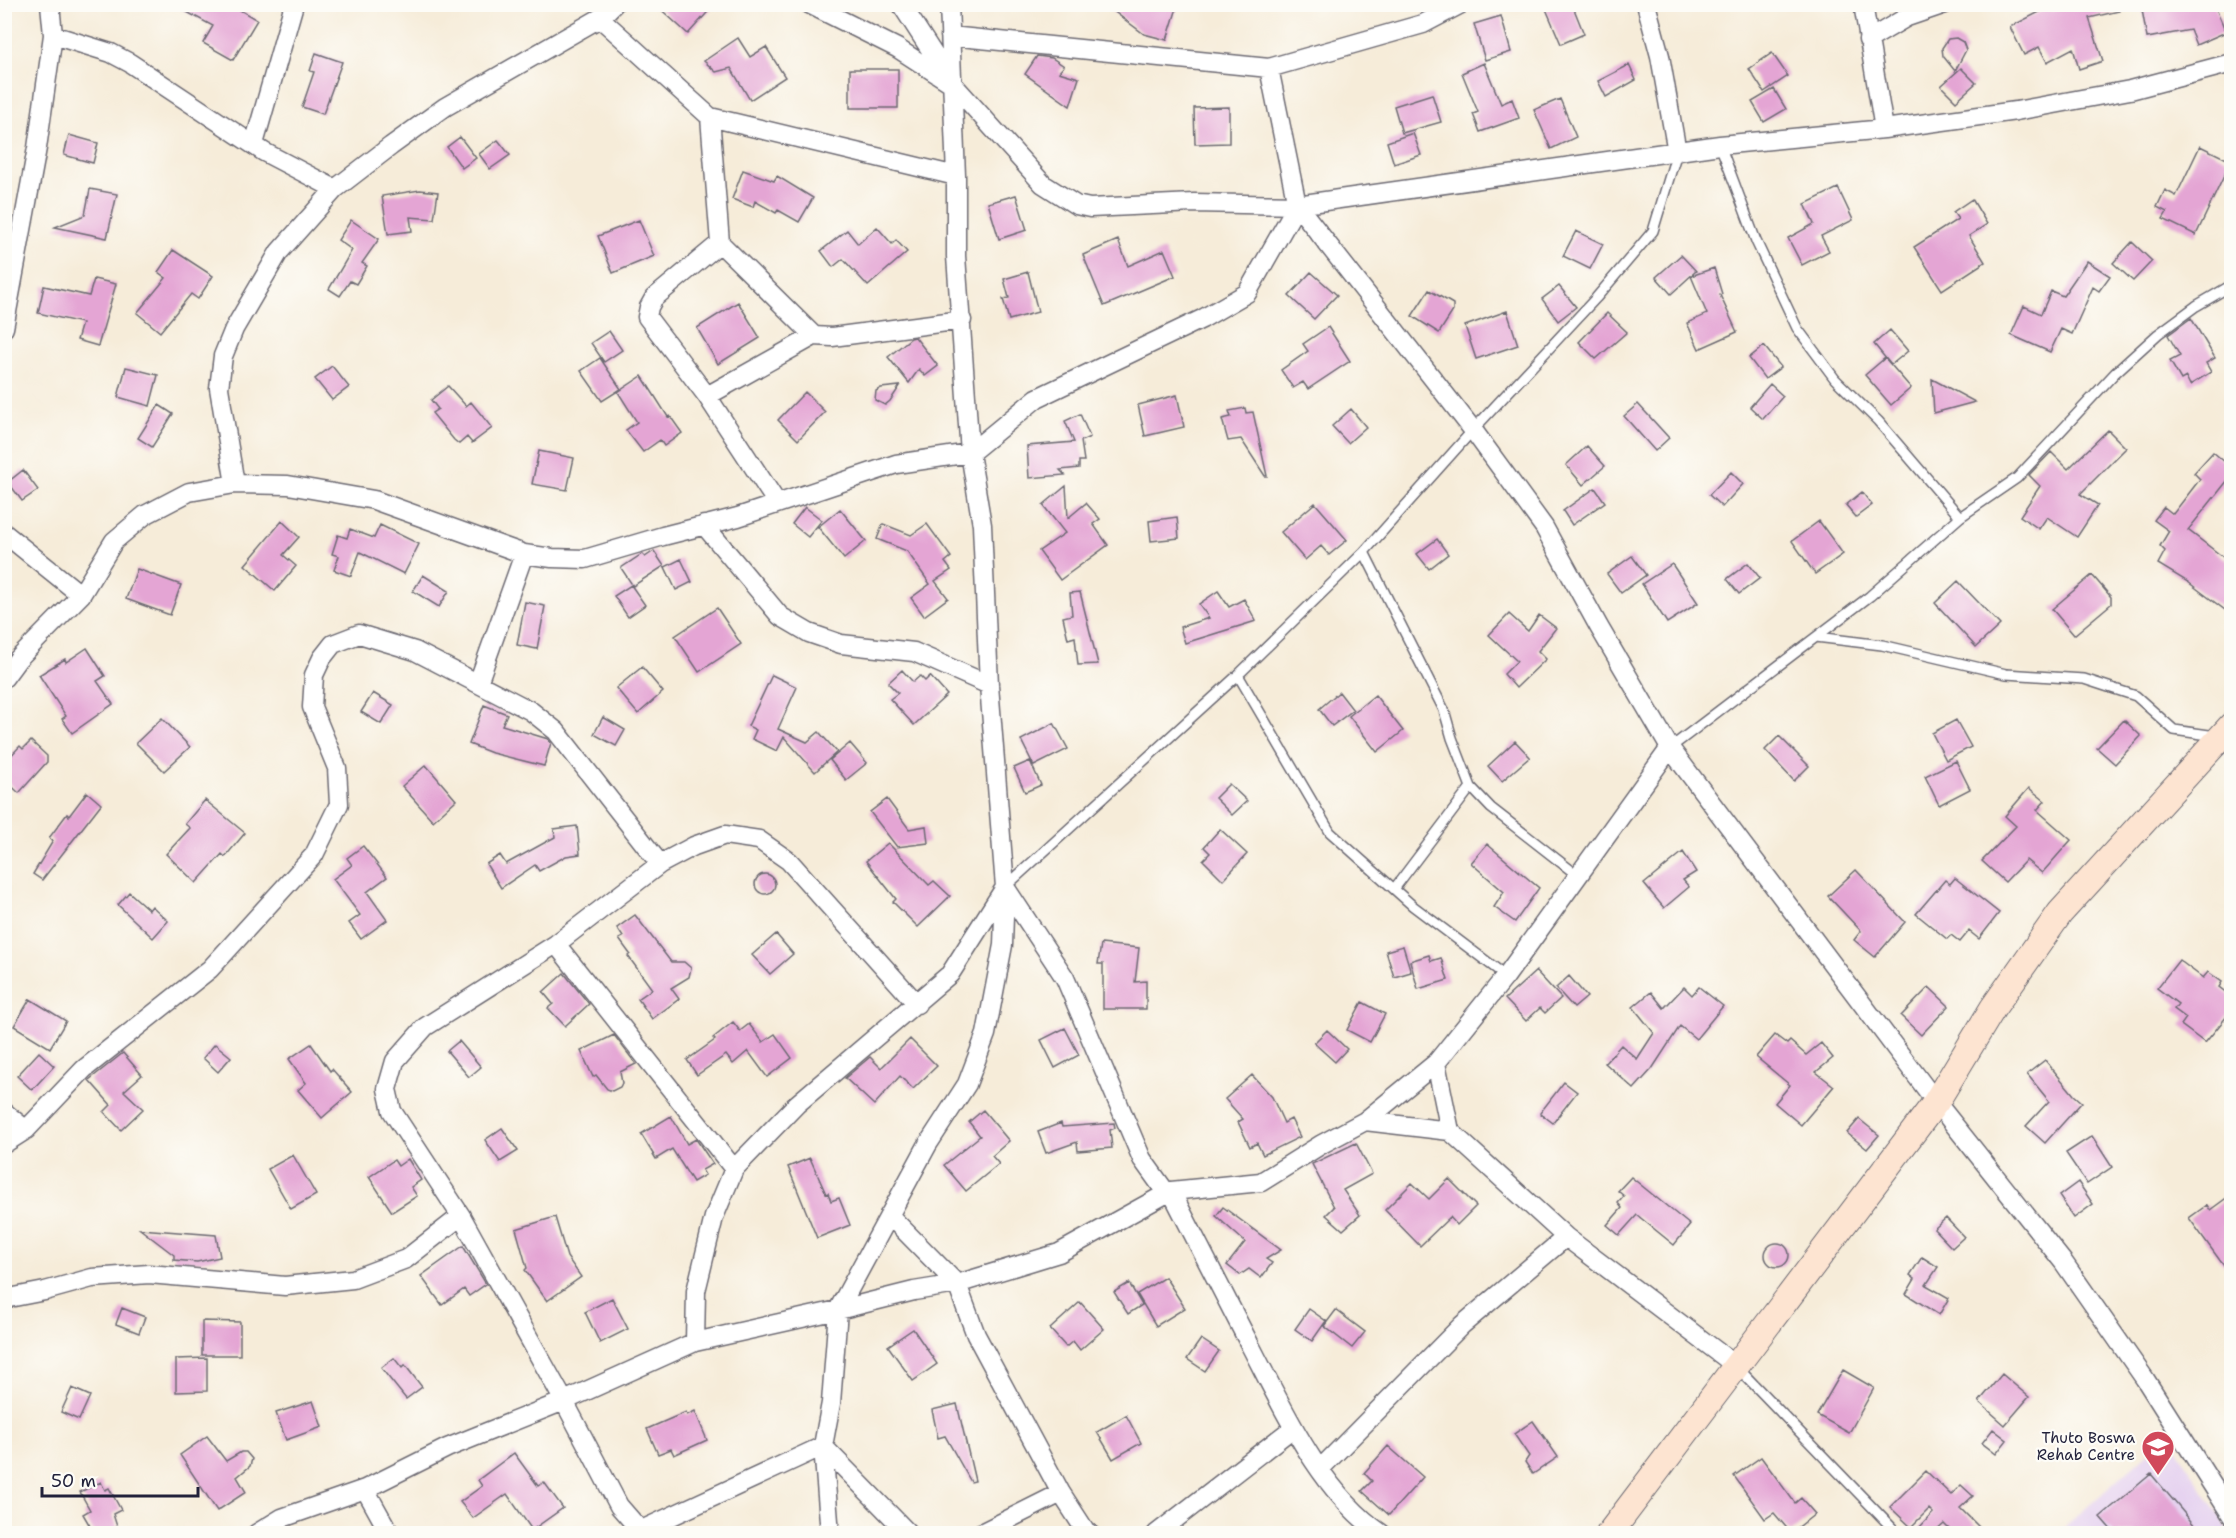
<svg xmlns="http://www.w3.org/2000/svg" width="2236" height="1538" viewBox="0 0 2236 1538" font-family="'Shantell Sans',sans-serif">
<rect width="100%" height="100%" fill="#fdfcf7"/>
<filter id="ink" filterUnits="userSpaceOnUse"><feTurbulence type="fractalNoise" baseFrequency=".0167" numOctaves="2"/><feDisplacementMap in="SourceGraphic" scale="12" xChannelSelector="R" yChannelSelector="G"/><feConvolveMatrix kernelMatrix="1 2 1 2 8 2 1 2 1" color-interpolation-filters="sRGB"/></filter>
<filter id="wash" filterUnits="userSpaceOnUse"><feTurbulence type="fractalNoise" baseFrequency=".008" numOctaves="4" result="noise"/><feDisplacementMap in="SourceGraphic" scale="24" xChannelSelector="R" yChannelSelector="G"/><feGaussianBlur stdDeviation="1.35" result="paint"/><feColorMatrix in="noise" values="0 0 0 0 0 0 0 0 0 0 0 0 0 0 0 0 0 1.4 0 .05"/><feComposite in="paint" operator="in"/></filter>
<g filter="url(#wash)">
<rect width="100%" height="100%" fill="#f6ecd9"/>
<!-- built -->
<path fill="#e6d3f0" d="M2168,1435L2221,1518L2228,1533L2057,1534Z"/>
<g id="blocks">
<!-- building -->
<path fill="#e4a5d4" d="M172,4H230L257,20L233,60L203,43L213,26Z
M655,4H715L688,34Z
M1104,4H1166L1177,8L1167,40L1144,34Z
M1557,4H1572L1584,34L1561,44L1546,9Z
M2078,4H2118L2119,11L2089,18L2103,61L2079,69L2073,48L2047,62L2039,47L2024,55L2010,27L2049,7L2051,11Z
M2141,4H2214L2226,32L2196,45L2190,30L2147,38Z
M1501,16L1511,52L1485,60L1474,24Z
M738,38L750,57L766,47L785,77L750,100L731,68L716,72L704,61Z
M1956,38L1963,42L1966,50L1955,71L1943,56L1942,48L1948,39Z
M316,53L342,62L323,114L302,107L314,72L310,71Z
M1772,53L1788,76L1764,92L1749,69Z
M1037,56L1052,58L1064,66L1059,72L1079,78L1070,106L1025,74Z
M1484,63L1501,104L1512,99L1519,118L1480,132L1473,114L1478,112L1462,73Z
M1629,65L1636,80L1606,97L1598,81Z
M1961,68L1976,83L1956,101L1941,86Z
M850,69H898V108H850Z
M1774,89L1786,109L1764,122L1752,102Z
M1432,94L1441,122L1402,133L1394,106Z
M1560,99L1576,137L1551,149L1534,110Z
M1229,107V143L1195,144L1194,108Z
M1413,133L1421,155L1394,164L1387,142Z
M69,135L98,143L93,163L64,155Z
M460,137L476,158L462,168L447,147Z
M498,140L510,155L490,169L479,154Z
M2200,146L2231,161L2196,235L2163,219L2167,212L2157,207L2165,190L2176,196Z
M743,170L774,181L777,176L813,198L799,222L778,210L776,213L755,201L753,207L732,199Z
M1838,188L1853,220L1821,236L1829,251L1802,265L1788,238L1814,224L1805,204Z
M90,189L117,194L107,238L55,227L85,215Z
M420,190L438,192L434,219L410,217L412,231L388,234L382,196Z
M1016,195L1027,230L999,239L988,203Z
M1972,199L1987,224L1969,236L1985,262L1942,290L1914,247L1958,219L1953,212Z
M351,220L379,239L362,263L367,266L356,284L350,281L340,296L329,289L352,250L338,240Z
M639,220L654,256L613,273L598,236Z
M877,227L892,244L896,240L907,252L868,286L843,259L833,267L821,251L847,230L858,244Z
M1576,231L1603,244L1590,269L1563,256Z
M1118,240L1128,266L1164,250L1175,276L1104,306L1083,255Z
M2132,242L2152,261L2133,281L2113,263Z
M173,250L213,276L198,299L191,294L160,332L137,313L166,278L158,272Z
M1681,255L1696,271L1671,294L1656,277Z
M2087,261L2110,276L2099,291L2093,287L2072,334L2061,329L2050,352L2011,335L2024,306L2041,314L2051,291L2063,296Z
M1714,268L1722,294L1720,295L1737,332L1699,349L1687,323L1707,314L1691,276Z
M1028,272L1038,312L1009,320L1003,299L1009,298L1004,279Z
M1311,272L1337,295L1314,319L1289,296Z
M94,279L116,284L98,346L77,340L82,323L38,313L44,286L89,296Z
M1559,286L1576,307L1558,321L1542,299Z
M1429,290L1453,304V311L1439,333L1412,316Z
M738,302L760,338L718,364L697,328Z
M1507,311L1518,345L1476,359L1465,326Z
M1607,313L1627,332L1596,359L1579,342Z
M2191,318L2215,358L2206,363L2211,372L2190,385L2186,377L2181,380L2170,361L2180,356L2168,335Z
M1328,327L1350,361L1308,389L1303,382L1293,388L1281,370L1308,351L1303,344Z
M1890,330L1908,351L1891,365L1874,344Z
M609,331L622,350L604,362L591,343Z
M915,337L938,366L925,376L919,369L909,383L888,357L911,338Z
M1764,346L1781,367L1765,379L1749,358Z
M600,358L621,389L602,401L581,371Z
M1885,358L1911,388L1891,405L1865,375Z
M332,366L349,387L332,400L315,379Z
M126,367L158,375L150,406L118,397Z
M642,376L668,417L670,416L682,433L664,446L660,440L643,452L626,430L637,422L618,392Z
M1932,379L1975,402L1934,413Z
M1770,384L1783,396L1763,419L1750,407Z
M448,386L466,406L471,402L492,428L472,443L467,437L459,444L454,440L432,413L438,409L431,400Z
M900,386L890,401L885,405L875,400L876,391L881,388Z
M805,392L825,412L798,440L778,420Z
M1177,395L1184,427L1145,436L1138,405Z
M1638,404L1669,438L1655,451L1624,416Z
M159,405L173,414L152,447L138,438Z
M1245,408L1246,413L1253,412L1267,476H1265L1241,439L1228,441L1222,419L1231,417L1229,411Z
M1351,409L1366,427L1348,443L1332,426Z
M1080,414L1090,437L1081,441L1084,461H1079V468L1060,470L1065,475L1029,478L1027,446L1074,442L1065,421Z
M2108,430L2126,448L2080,494L2098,505L2077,537L2047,517L2039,529L2020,516L2040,486L2029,475L2051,452L2068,469Z
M1587,446L1605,466L1583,485L1566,465Z
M539,451L574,458L567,490L532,484Z
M2213,452L2232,468V475L2188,530L2232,564V602L2225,610L2188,582L2158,564L2165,551L2160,546L2169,531L2154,520L2164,507L2173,514L2200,479L2194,473Z
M23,470L38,490L22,501L8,482Z
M1731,472L1743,484L1722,507L1709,495Z
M1066,486L1068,518L1086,503L1100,519L1093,524L1108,545L1060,580L1039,551L1065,533L1043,505Z
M1595,488L1605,502L1572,525L1563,511Z
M1862,492L1872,505L1856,517L1846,505Z
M1315,503L1347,540L1329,555L1321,546L1305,560L1281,532Z
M805,507L822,520L808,537L792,524Z
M840,509L866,541L844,559L818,527Z
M1177,517L1179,538L1151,541L1149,521Z
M282,521L299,537L283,555L296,566L275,591L245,565Z
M1819,521L1843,554L1815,574L1792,541Z
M883,524L911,535L927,524L951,557L945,562L951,570L935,581L948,598L924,616L911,598L930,584L907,551L877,539Z
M380,525L419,544L404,574L360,552L351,576L334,570L339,556L332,554L338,535L347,538L350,529L374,538Z
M1437,539L1448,554L1429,569L1417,554Z
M654,551L664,566L633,586L621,568L642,554L645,557Z
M1632,556L1646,575L1621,593L1607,574Z
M681,559L692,582L676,590L665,567Z
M1748,563L1760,578L1739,594L1727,579Z
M1672,564L1698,603L1667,623L1642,584Z
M137,569L181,585L170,615L126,599Z
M423,575L449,591L439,607L413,591Z
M2092,575L2111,597V604L2074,635L2052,609Z
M1958,581L2000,625L1976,647L1935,603Z
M631,585L645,605L628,617L614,596Z
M1218,591L1229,607L1244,599L1256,621L1185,643L1180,627L1209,618L1199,604Z
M1080,592L1098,664L1078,665L1075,637L1068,639L1063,617L1072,615L1070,593Z
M525,602L545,606L537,649L517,645Z
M717,608L741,644L699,672L675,636Z
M1509,614L1528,631L1539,615L1556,628L1538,651L1546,659L1516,688L1504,674L1517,661L1489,635Z
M87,648L105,676L97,681L113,704L72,733L62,719L66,716L39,675L65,659L66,662Z
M642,667L663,692L638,714L616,688Z
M902,670L913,682L920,676L925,681L930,676L947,695L914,725L890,699L898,693L888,683Z
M772,675L797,687L778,729L807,742L819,732L837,752L815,772L784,737L777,751L752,739L756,730L748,726Z
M1339,692L1353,710L1332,726L1319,709Z
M373,693L393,705L381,724L361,712Z
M1375,695L1403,731L1377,752L1349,716Z
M484,705L507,714L502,725L548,739L551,743L544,766L492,753L469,744Z
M603,717L625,730L616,746L594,734Z
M162,718L190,747L164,771L136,743Z
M1956,720L1971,747L1946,760L1932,733Z
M2124,720L2141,736L2115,764L2097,748Z
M1054,723L1068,749L1034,766L1021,740Z
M1779,736L1809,766L1794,781L1765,750Z
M31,741L47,756V762L19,793L4,779V763L20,746L23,749Z
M1515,741L1530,757L1502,781L1488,766Z
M850,743L867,763L846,780L830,760Z
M1030,761L1041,785L1025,792L1014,768Z
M1956,761L1970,789L1939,805L1925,776Z
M426,765L456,800L433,821L402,786Z
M1229,784L1247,801L1232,815L1215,798Z
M2029,788L2045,801L2037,810L2071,840L2042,873L2026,860L2005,882L1982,861L2016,826L2005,816Z
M87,792L101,804L42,880L33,874L53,841L49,838L67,814L69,816Z
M887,799L909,829L926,826L928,843L897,847L870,812Z
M205,800L245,833L225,857L222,854L196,883L166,854L190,828L185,824Z
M577,826L580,854L566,856L539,871L535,865L501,888L486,864L500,855L506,864L555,837L554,829Z
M1220,829L1247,854L1223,880L1203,860L1210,853L1204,847Z
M888,843L929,885L934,881L950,896L918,927L893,902L896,899L866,861Z
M1487,844L1539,888L1515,922L1494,907L1504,892L1471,863Z
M363,846L387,877L367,892L387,920L361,939L349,923L360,915L333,879L352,865L347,858Z
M1683,852L1696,872L1683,880L1689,887L1664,908L1644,884Z
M1856,870L1905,922L1875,957L1854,940L1861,931L1828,896Z
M755 884a10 10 0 1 1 20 0a10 10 0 1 1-20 0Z
M1955,878L1999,913L1979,939L1969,931L1960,942L1951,935L1947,939L1916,914L1945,880L1950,884Z
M129,892L149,910L152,906L168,921L153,938L118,905Z
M635,915L671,962H684L691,968L689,977L671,988L679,999L652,1019L638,999L652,989L628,956L630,954L619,939L623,937L617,928Z
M776,934L793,954L770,974L752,955Z
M1101,944L1139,948L1135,982L1146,981V1009H1103V964H1098Z
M1403,946L1411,972L1394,977L1386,951Z
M1429,955L1431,961L1441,958L1448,980L1418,989L1410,961Z
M2179,960L2203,978L2208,972L2222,982L2219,987L2232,997V1010L2205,1043L2181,1025L2186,1018L2174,1009L2178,1004L2157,988Z
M1536,971L1561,998L1545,1013L1540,1008L1526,1021L1505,999Z
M564,973L589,1004L565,1026L548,1008L553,1004L543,992Z
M1569,976L1587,997L1574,1008L1556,988Z
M1684,987L1692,995L1699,987L1723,1006L1696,1039L1680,1026L1652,1069L1634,1089L1605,1063L1621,1045L1637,1059L1654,1033L1633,1007L1651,992L1664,1008Z
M1929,987L1949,1006L1921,1035L1901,1016Z
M30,999L66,1021L50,1048L14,1026Z
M1362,1002L1385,1014L1370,1042L1347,1030Z
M733,1022L740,1031L749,1024L763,1042L775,1034L792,1058L767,1077L748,1051L733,1064L726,1055L697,1075L687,1060L715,1040L713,1038Z
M1065,1028L1079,1055L1055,1068L1041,1040Z
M1327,1030L1347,1049L1335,1062L1314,1043Z
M614,1035L636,1064L620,1072L622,1083L620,1087L612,1091L607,1089L596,1075L593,1077L581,1051Z
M1775,1035L1787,1044L1790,1041L1806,1055L1821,1043L1833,1058L1816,1072L1834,1086L1801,1125L1775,1103L1790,1085L1756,1057Z
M910,1039L937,1066L913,1089L900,1076L874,1105L845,1078L870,1057L881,1068Z
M459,1041L481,1067L469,1077L447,1051Z
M215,1044L231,1057L218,1072L203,1058Z
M311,1044L330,1071L332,1069L352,1092L322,1118L298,1090L306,1083L289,1059Z
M39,1052L54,1066L32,1090L17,1076Z
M123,1053L142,1075L124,1091L143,1109L121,1130L104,1112L111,1105L89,1080Z
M2045,1060L2074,1095L2082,1102L2045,1143L2026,1126L2049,1101L2027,1074Z
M1252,1075L1272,1097L1284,1123L1291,1119L1300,1137L1263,1155L1257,1143L1250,1147L1238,1122L1243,1119L1225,1099Z
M1564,1082L1577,1092L1553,1123L1540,1113Z
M983,1110L1009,1141L992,1156L999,1164L966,1191L944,1165L980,1136L969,1122Z
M671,1116L687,1144L696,1139L713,1164L702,1170L705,1175L693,1182L672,1149L656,1159L641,1134Z
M1859,1119L1879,1135L1867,1149L1847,1133Z
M1061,1123L1062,1127L1114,1123L1115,1128L1110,1130L1112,1148L1078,1151L1077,1142L1046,1153L1038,1132Z
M502,1128L518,1151L500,1162L485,1140Z
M2092,1136L2112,1167L2087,1184L2066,1153Z
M1356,1143L1372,1174L1343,1190L1360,1215L1343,1230L1326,1215L1334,1207L1312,1164Z
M293,1155L316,1195L291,1209L268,1169Z
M810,1158L826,1194L828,1193L831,1201L839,1198L850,1225L817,1238L788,1167Z
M408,1159L421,1180L411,1187L417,1196L392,1212L369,1177L394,1160L398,1166Z
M1631,1177L1690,1225L1674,1245L1637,1215L1619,1235L1607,1225L1622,1208L1618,1203L1624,1196L1618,1191Z
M1449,1179L1476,1206L1457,1225L1450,1217L1420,1246L1385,1210L1412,1183L1429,1199Z
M2078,1182L2093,1204L2074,1218L2059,1196Z
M2232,1194V1277L2189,1218L2207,1205L2210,1210Z
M1223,1207L1281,1250L1266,1259L1272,1263L1261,1278L1249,1269L1240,1275L1227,1265L1245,1242L1216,1216Z
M555,1217L567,1257L581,1277L547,1301L525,1270L527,1268L516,1229Z
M1946,1218L1964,1237L1952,1248L1934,1229Z
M140,1229L216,1235L220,1257L197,1262L174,1260V1255Z
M1765 1255a12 12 0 1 1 24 0a12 12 0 1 1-24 0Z
M463,1246L486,1284L469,1296L464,1289L442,1305L421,1276Z
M1922,1257L1938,1267L1926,1285L1949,1298L1939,1315L1906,1294L1915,1279L1910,1275Z
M1165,1277L1185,1308L1156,1326L1137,1294Z
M1129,1283L1142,1305L1128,1314L1114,1292Z
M612,1298L628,1329L600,1343L585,1312Z
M1080,1302L1104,1329L1080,1350L1073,1341L1066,1347L1050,1329Z
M122,1308L145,1317L139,1333L116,1324Z
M1309,1309L1326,1321L1312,1341L1295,1329Z
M1336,1310L1365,1332L1352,1348L1324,1326Z
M202,1321L240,1322V1355H202Z
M913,1329L937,1364L913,1381L888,1346Z
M1201,1339L1219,1351L1205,1371L1187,1359Z
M207,1358V1391L176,1392V1359Z
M394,1358L402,1368L405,1365L422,1387L406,1399L381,1368Z
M1843,1370L1874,1388L1849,1433L1817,1415Z
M2002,1374L2029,1397L2005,1425L1979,1402Z
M72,1388L90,1396L79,1420L61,1412Z
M313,1401L322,1427L286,1440L276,1413Z
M957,1404L975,1481L971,1482L945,1436L938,1438L932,1410Z
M695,1411L707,1440L674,1455L671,1449L658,1454L647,1429L686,1412L687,1415Z
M1126,1415L1141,1443L1113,1459L1097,1432Z
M1533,1421L1558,1457L1533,1474L1525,1462L1529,1456L1514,1434Z
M1993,1429L2007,1440L1996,1454L1982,1443Z
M207,1436L226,1461L241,1452H246L252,1459L250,1466L237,1477L246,1492L217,1511L180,1455Z
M1388,1446L1423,1477L1389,1515L1362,1491L1372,1481L1364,1473Z
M514,1453L538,1486L544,1482L563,1508L532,1530L507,1494L473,1518L460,1502L482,1486L478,1480Z
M1761,1457L1795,1503L1801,1498L1815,1514L1791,1533L1774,1513L1765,1519L1734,1476Z
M1926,1471L1951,1495L1961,1485L1973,1496L1960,1508L1985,1533H1953L1944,1524L1934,1533H1924L1919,1528L1933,1513L1929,1509L1911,1527L1890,1507Z
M2151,1474L2201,1533H2114L2100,1517Z
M101,1482L105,1490L109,1488L121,1510L113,1514L119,1533H94L83,1514L90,1510L80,1492Z"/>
</g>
</g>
<g filter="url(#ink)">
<use href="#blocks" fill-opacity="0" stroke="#6c6972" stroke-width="1.5"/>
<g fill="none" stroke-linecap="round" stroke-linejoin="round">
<defs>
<path id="lane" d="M1720,145L1756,241L1797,328L1835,379L1878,421L1960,517
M1364,552L1444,710L1452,738L1471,787L1491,808L1577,875
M1816,637L1870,596L1960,517L2017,478L2115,373L2158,334L2196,306L2232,285
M1238,675L1330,832L1413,906L1506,976
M1670,748L1816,637L1882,645L2006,674L2084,679L2136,696L2174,730L2216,736
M1005,887L1238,675L1364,552L1473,430L1596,298L1653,231L1677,152
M1394,889L1471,787
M1737,1367L1898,1534"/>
<path id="street" d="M809,4L897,48L948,81
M901,4L952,83L1043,184L1076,205L1090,208L1194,203L1297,205L1473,430L1544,527L1599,627L1670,748L1936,1102L2064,1263L2145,1379L2232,1516
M1646,4L1660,56L1677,152
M1863,4L1884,129
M600,18L710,117L956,176
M53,35L111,53L130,63L264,152L335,189
M950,36L1269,68L1423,24L1461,4
M1868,40L1907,17L1945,4
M1269,68L1297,205
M710,117L720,243L654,298L649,307L647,317L707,396L777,503
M254,144L294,4
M720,243L814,336L832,337L962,320
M4,328L37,148L53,35L50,4
M707,396L814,336
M235,484L219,388L223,356L234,329L279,252L335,189L391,146L445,107L600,18L614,4
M704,525L780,616L809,633L841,644L914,652L989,685
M4,533L81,595
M4,678L18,659L81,595L114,541L145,515L189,492L235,484L288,485L374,500L524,554L552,558L585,559L663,536L738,517L896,464L970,453L1037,398L1202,319L1247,293L1297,205L1720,145L1884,129L2016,111L2130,90L2232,63
M478,683L524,554
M1005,887L1065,978L1142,1159L1165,1191H1171C1198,1243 1224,1294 1250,1345C1284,1410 1320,1492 1382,1534
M556,944L734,1169
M1436,1063L1450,1131L1566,1237L1735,1365
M4,1112L26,1130
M1365,1121L1450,1131
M4,1144L26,1130L84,1069L210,969L314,855L339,804L337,768L312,707L314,675L322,658L333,644L359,634L415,651L531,711L556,731L660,864
M889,1215L957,1284L976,1335L1061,1493L1085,1530L1090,1534
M4,1299L45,1291L92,1278L149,1274L285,1286L353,1279L406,1259L461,1216
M695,1342L696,1291L714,1217L734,1169L797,1104L950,974L1004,889
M1320,1469L1462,1325L1566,1237
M365,1489L390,1534
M639,1529L619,1506L564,1401L461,1216L392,1111L387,1089L395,1061L425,1027L556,944L660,864L694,846L725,835L759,840L789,861L917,1004
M256,1534L282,1518L365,1489L447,1448L564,1401L695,1342L838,1310L914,1291L957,1284L1059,1253L1171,1191L1261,1182L1322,1144L1365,1121L1436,1063L1506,976L1670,748
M633,1534L823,1446L909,1534
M830,1534L823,1446L831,1403L838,1310L928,1144L967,1084L986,1034L1003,945L1005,887L989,685L982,525L970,453L956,256V176L949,4
M979,1534L1061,1493
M1156,1534L1293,1428"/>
<path id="secondary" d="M1609,1534L1936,1102L1993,1008L2060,913L2232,725"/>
</defs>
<!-- lane casing -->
<use href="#lane" stroke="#6c6972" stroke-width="12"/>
<!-- street casing -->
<use href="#street" stroke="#6c6972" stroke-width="21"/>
<!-- secondary casing -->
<use href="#secondary" stroke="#6c6972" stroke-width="28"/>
<!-- lane -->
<use href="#lane" stroke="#fff" stroke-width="9"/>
<!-- street -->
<use href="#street" stroke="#fff" stroke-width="18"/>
<!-- secondary -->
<use href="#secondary" stroke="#fde4d1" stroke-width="26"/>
</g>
</g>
<!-- icons -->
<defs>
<symbol id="school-pin" viewBox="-11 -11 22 30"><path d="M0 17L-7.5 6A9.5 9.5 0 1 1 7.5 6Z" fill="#d1495b" stroke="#fdfcf7"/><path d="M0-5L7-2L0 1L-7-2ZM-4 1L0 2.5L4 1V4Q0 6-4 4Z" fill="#fff"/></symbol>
</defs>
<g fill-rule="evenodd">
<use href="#school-pin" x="2139" y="1428" width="38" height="52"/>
</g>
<g text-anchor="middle" stroke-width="4.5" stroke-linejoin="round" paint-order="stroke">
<!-- poi labels -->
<g font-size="15" fill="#22223b" stroke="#fdfcf7" text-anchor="end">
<text x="2135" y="1443">Thuto Boswa<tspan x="2135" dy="17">Rehab Centre</tspan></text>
</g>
</g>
<!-- margin -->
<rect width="2236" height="1538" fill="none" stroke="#fdfcf7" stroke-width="24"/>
<!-- scale -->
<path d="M42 1487v9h156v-9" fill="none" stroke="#22223b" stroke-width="3"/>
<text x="51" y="1487" font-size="18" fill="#22223b" stroke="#fdfcf7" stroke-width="4.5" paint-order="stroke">50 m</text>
</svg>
